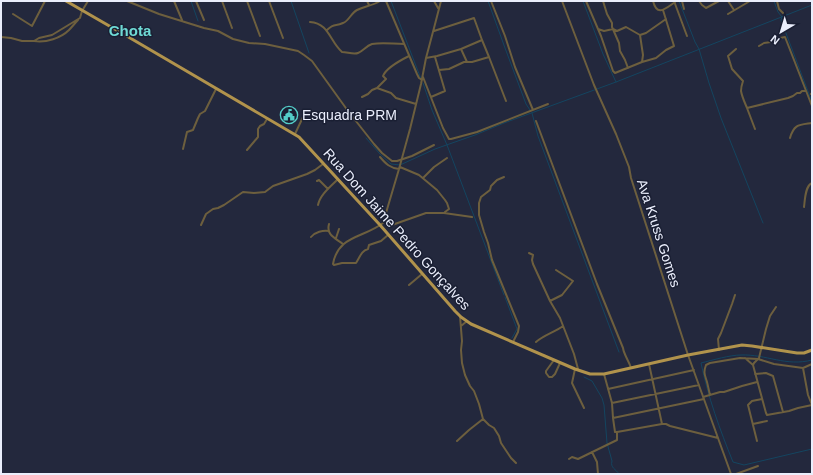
<svg xmlns="http://www.w3.org/2000/svg" width="813" height="475" viewBox="0 0 813 475" font-family="Helvetica,sans-serif">
<rect width="100%" height="100%" fill="#23283d"/>
<g fill="none" stroke-linecap="round" stroke-linejoin="round">
<!-- stream -->
<path stroke="#144560" stroke-width="1" d="M191,1L198,21
M291,1L309,53
M391,1L421,79
M488,1L505,48L526,104L530,110
M583,1L603,54L616,82
M679,1L695,42L699,49L709,83L721,118L763,223
M774,1L778,12L782,17L781,20L812,102
M423,83L432,110L447,145L504,295
M532,113L538,136L619,352
M366,138L380,154L391,164L400,165L435,149L475,135L504,123L616,82L812,5
M505,297L517,329L512,338
M812,360C786,367 766,354 741,355C730,355 713,360 701,363C708,397 720,430 733,462L744,465L812,449
M584,377L592,381L602,398L604,405L607,443L612,461C610,468 616,469 619,474"/>
<!-- minor -->
<path stroke="#6d5f3e" stroke-width="2" d="M127,1L159,14L204,28L218,31L233,39L249,43L265,44L298,51L304,55L312,61L348,111L374,144L382,153L392,161H397L412,156L434,145
M174,1L182,20
M196,1L204,20
M222,1L232,28
M247,1L260,36
M269,1L283,38
M367,1L369,5
M386,1L417,74L419,78L422,80
M434,1L438,8
M491,1L505,36L515,67L533,110
M562,1L594,85L616,134L629,167L631,178L688,355L731,474
M586,1L601,36L613,71L615,73L642,62L643,55L640,35L646,33L666,19
M603,1L607,14L612,23V27L619,43L620,51L625,60L628,68
M653,1C657,17 665,9 675,2
M674,1L687,36
M682,1L684,9
M699,1L702,5L706,8L719,1
M728,1L734,10
M777,1L779,9L783,13
M13,14L32,26L45,1
M728,14L750,1
M310,22C329,23 330,42 342,52C347,52 354,55 358,53C363,51 366,46 372,44C383,42 393,44 404,44
M598,29L604,31L613,29L617,31L626,27L640,35
M327,30C335,22 335,27 343,23C349,21 351,13 357,10C365,6 372,6 380,1
M434,31L474,18L482,40L461,49
M1,37L11,38L22,41H34L39,38L52,35L80,18L82,11L88,1
M482,40L489,57
M34,41C46,43 61,38 69,30C72,27 75,23 78,20
M759,46L764,43L771,42L775,39L785,37L812,106
M736,49L728,56L732,69L743,81C742,84 741,88 741,91C742,97 745,103 747,108
M426,58L437,56L461,49L467,62
M642,62L656,58L666,50L674,46L663,10
M439,70L449,69L464,62H472L489,57L506,101
M423,77L443,128L449,139H451L477,132L548,104
M377,88L391,93L396,98L416,104
M811,94L812,93
M362,97L368,94L372,90L377,88L386,79L383,76C386,68 401,60 409,56
M431,97L445,91L435,57
M536,121L597,284L623,348C624,355 629,361 631,368
M755,129L747,108L788,98L793,96L797,93H800L802,91H805
M295,134L303,117
M790,138C794,124 799,125 812,123
M183,149L187,132L193,130L198,118L200,114L205,111L216,89
M247,150L258,137V129L260,126L264,124L267,119
M380,157C386,164 390,168 399,169
M400,167L419,175L437,190L445,200L447,203L449,209L445,212
M504,177L497,180L491,186L490,190L481,197L479,203V215L484,232L488,243L492,260L519,326L518,332L513,342
M423,178L434,167L447,158
M317,181L319,180L328,189
M318,205C320,195 330,187 337,180
M804,207C805,200 805,186 812,183
M384,218L392,225L426,213H444L472,217
M329,224C326,235 335,238 343,244
M201,225L206,214L213,209L218,208L224,205L243,192L254,193L265,192L273,186L307,174L315,170L323,164
M388,235L381,241L369,245L368,249C361,251 360,257 356,263H342L334,265L333,264C338,235 364,238 383,223L399,169L410,129L421,84L426,58L434,28L441,1
M311,237C315,232 323,230 329,231
M336,238L339,229
M529,253L533,255L532,260L533,264L550,301L560,318L574,354L578,369
M409,285L422,274
M550,301L562,295L573,281L556,270
M776,307L770,316L766,329L759,358L754,363L753,365L766,413L767,415L789,411L798,408L812,405
M460,316L462,341L461,350L462,363L465,375L470,386L474,391L479,404L483,419L489,425L494,428L499,436L501,443L511,458L516,463
M461,326L467,321
M536,342C544,335 555,332 563,326
M719,350L718,339L721,333L732,304L735,295
M745,358L753,365
M554,360L546,371V373L549,377H552L555,374L560,363
M649,364L662,424
M803,368L808,395L812,405
M575,369L572,383L584,408
M755,374L766,373L773,376L783,412
M608,389L694,370
M710,395C709,391 708,386 707,382C705,375 703,373 706,365L710,363L740,358L758,359L774,364L803,368L812,364
M703,397L720,392H724L742,386L757,382
M612,403L699,385
M613,418L704,399
M753,424L767,421
M617,432L662,424H666L670,426L718,438
M457,441L469,430L483,419
M757,441L748,405L752,401L762,399
M592,452L597,462L598,474
M569,459L572,457L578,459L617,440V432H615L613,418L612,403L604,374
M736,474L758,466"/>
<!-- major -->
<path stroke="#b1934c" stroke-width="3" d="M66,1L125,35L299,137L380,225L455,311L461,317L471,324L575,369L590,374H604L688,355L742,345L752,346L797,353H804L812,350"/>
</g>
<!-- icons -->
<defs>
<symbol id="civic-ring" viewBox="-11 -11 22 22"><circle r="9.5" fill="#1a1f33" stroke="#54cdc8" stroke-width="1.5"/><path d="M-.6-6.5H3V-4.5H.6V-3L4-1V1h2V6H-6V1h2V-1L-.6-3ZM-1.2 2.5V6h2.4V2.5Z" fill="#54cdc8"/></symbol>
</defs>
<g fill-rule="evenodd">
<use href="#civic-ring" x="279" y="105" width="20" height="20"/>
</g>
<g text-anchor="middle" stroke-width="3" stroke-linejoin="round" paint-order="stroke">
<!-- poi labels -->
<g font-size="14" fill="#eaeefc" stroke="#1a1f33" text-anchor="start">
<text x="302" y="120">Esquadra PRM</text>
</g>
<!-- street labels -->
<g font-size="14" fill="#eaeefc" stroke="#1a1f33">
<text transform="translate(397 229) rotate(48)" y="5">Rua Dom Jaime Pedro Gonçalves</text>
<text transform="translate(659 233) rotate(72)" y="5">Ava Kruss Gomes</text>
</g>
<!-- neighbourhood labels -->
<g font-size="15" font-weight="bold" fill="#6fdad5" stroke="#1a1f33">
<text x="130" y="36">Chota</text>
</g>
</g>
<!-- border -->
<rect width="813" height="475" fill="none" stroke="#eaeefc" stroke-width="4"/>
<!-- north arrow -->
<g transform="translate(781 32) rotate(218)" stroke="#1a1f33" stroke-width="3" paint-order="stroke">
<path d="M0-3L7 15L0 10L-7 15Z" fill="#eaeefc"/>
<text y="-6" font-size="11" font-weight="bold" text-anchor="middle" fill="#eaeefc">N</text>
</g>
</svg>
